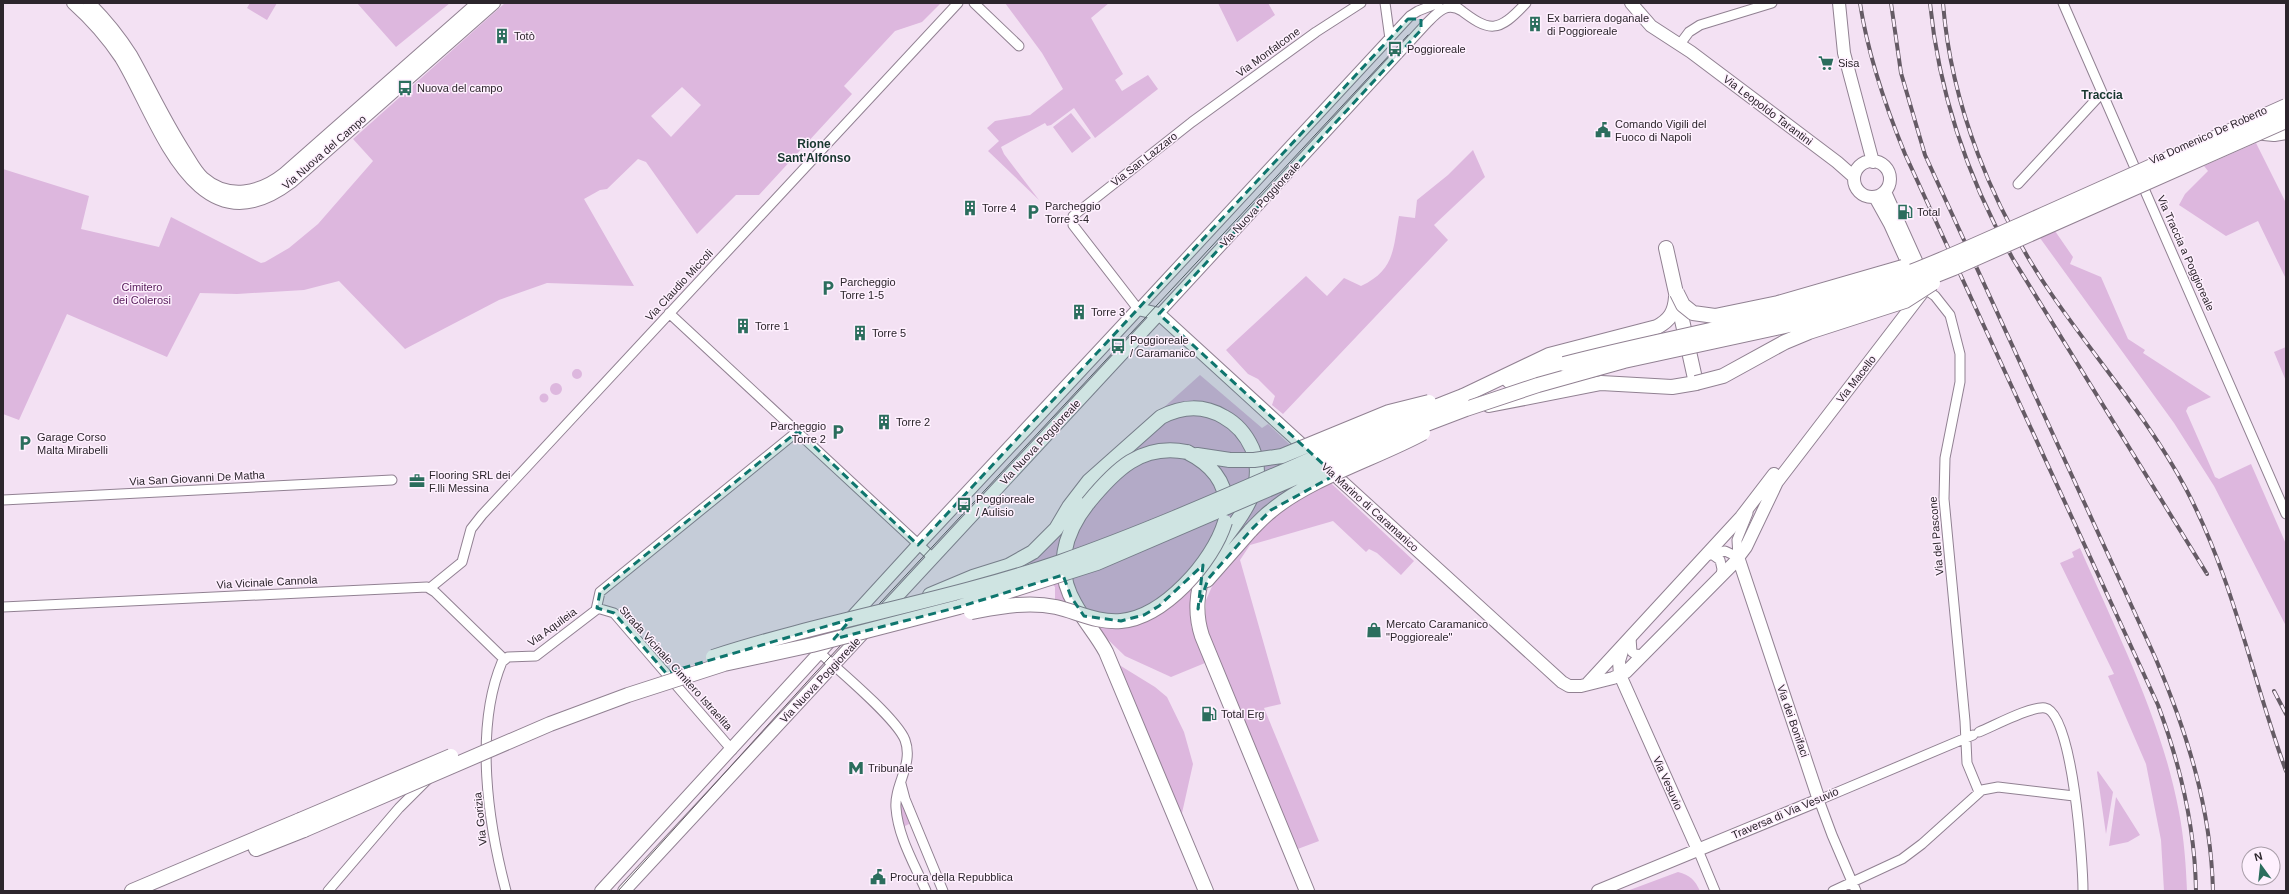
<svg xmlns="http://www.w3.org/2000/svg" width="2289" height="894" viewBox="0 0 2289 894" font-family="Arial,sans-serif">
<rect width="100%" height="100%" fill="#f3e1f3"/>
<!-- green -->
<path fill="#ddb7de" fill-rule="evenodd" d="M250,3H277L267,20L247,8Z
M357,3H450L396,47Z
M505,3H941L922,22L895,31L844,86L852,94L759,195H736L697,234L646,162L638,159L607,189L600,190L584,199L634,286L547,283L499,300L405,349L339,281L304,290L237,294L200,293L167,357L67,314L19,420L3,414V169L89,196L81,229L159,247L171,217L261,263L265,262L289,248L318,224L373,161L353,139ZM682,87L701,105L671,137L651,116Z
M1005,3H1109L1091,18L1123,74L1115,80L1122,91L1148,75L1158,89L1095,138L1074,108L1051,125L1047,126L1045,123L1001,147L1004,154L1039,200L988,151L999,141L987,128L995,121L1030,115L1063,89L1042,53Z
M1218,3H1268L1275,15L1237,42Z
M1071,113L1091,138L1072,153L1053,127Z
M2256,143L2286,203V279L2258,221L2226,236L2179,205L2185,194L2208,171L2204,166Z
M1473,150L1485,177L1434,225L1448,240L1283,414L1272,405L1275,396L1258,379L1248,374L1226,350L1306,276L1327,296L1344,278L1361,286C1395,270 1393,249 1399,216L1415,218L1417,200L1448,175Z
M2055,231L2073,257L2070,264L2101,277L2128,339L2145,350L2143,353L2211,397L2188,407L2186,411L2215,477L2219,479L2251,464L2286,544V626L2214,486L2174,423L2040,238Z
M2286,347V381L2274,352Z
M572 374a5 5 0 1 1 10 0a5 5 0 1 1-10 0Z
M1200,375L1262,428L1268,424L1414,561L1401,575L1377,553L1369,549L1366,552L1333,521L1250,545L1240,560L1281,704L1264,708L1319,841L1295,850L1205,627L1206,600L1214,582L1212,570L1263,470L1226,412L1173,416L1208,415L1236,432L1253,466L1249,489L1192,589L1191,626L1205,663L1171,677L1125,656L1099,631L1078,603L1061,537L1056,559L1066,602L1055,599V587L1022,555L1152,418Z
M550 389a6 6 0 1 1 12 0a6 6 0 1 1-12 0Z
M539.5 398a4.5 4.5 0 1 1 9 0a4.5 4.5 0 1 1-9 0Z
M2080,548C2117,633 2162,720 2179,812C2184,838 2186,865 2187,891H2164L2161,840L2146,764L2108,676L2114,674L2060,563L2074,557L2072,552Z
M1116,663L1155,687L1167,697L1184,732L1193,764L1182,813L1178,815Z
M2098,771L2113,792L2106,834L2097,772Z
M2116,797L2140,835L2128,842L2109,846Z
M902,803L911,823L903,827L900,804Z
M1678,872C1690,875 1695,880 1700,891H1627Z"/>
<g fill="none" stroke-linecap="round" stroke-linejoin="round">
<defs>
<path id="minor" d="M974,3L1019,46
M1361,3L1316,32L1192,122L1073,216V225L1138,309L1410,16L1418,11L1438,3
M1385,3L1390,39
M2063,3L2286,514
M1458,8C1490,33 1498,33 1526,3
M1680,44L1689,32L1700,25L1772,3
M2018,184L2102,93
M1925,289L1935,296L1950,315L1960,354V382L1945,458L1944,499L1965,721L1967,763L1979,792
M669,313L932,557
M1159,314L1426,24C1437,13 1446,1 1462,11
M3,500L392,480
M1708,555L1725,551L1738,557
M1708,555H1713L1720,560L1722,569L1721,576
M1738,557L1737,540L1748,513
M430,588L462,562L471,529L482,515L958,3
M3,607L427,587L435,592L504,659
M597,608L614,613L732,750
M1631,638L1632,652L1635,654L1644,655
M821,654C840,671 897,719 905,740C914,764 894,785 896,808C898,837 915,865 926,891
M1979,732C1994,726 2030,706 2045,708C2073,712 2083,865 2083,891
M901,784L905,799L943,891
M1698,850L1715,891
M328,891L399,808L428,779
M506,891C488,823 474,729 502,662L508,657L536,656L596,610L600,592L798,431
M1833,891L1902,859L1922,844L1982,790L1998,787L2074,796
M1856,891L1832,835L1819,800L1973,735"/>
<path id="major" d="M73,3C92,20 107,37 121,58C158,118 195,255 291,182L494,3
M89,3C105,19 119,36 131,55C149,87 164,120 184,151C190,160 195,171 203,178C228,200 260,193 284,174L478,3
M1631,3L1651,26L1691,52L1837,162L1854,177
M1839,3L1844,53L1873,162
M1854 179a18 18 0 1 1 36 0a18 18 0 1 1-36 0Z
M1875,197L1890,224L1913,275
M1327,468L1562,682L1569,686H1581L1613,678L1626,672L1734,563L1746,547L1777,482L1925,289L1922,274L1885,192
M1623,648L1619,661L1620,675L1698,850
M1588,683L1741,517L1774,474
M601,891L918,545L1138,309L1159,314L1311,453
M624,891L1159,314
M1598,891L1819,800L1738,557"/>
<path id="highway" d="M2254,132L2274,134L2286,132
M1509,381L1564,364
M1463,396L1549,355L1657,327C1670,320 1675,312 1676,297
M1489,405L1601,383L1672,387L1696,383L1666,248
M1187,452C1209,463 1227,481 1226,508
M1197,455L1230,460
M1088,503C1064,533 1054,569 1075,604C1084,621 1097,635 1106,652L1206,891
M1207,580L1251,530
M930,595L973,577L1008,566L1033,552L1056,529L1069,507L1089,481L1161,417C1182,406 1204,405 1224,417C1237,424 1246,435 1252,448C1273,497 1222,531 1205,570C1196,591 1195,615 1202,636L1307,891
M256,849L304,830
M132,891L300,820"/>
</defs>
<!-- minor casing -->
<use href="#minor" stroke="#918192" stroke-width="11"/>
<!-- major casing -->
<use href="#major" stroke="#918192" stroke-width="14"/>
<!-- highway casing -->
<use href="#highway" stroke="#918192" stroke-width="16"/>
<!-- minor -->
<use href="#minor" stroke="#fff" stroke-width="9"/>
<!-- major -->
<use href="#major" stroke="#fff" stroke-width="12"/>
<!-- highway -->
<use href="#highway" stroke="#fff" stroke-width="14"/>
<!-- tram -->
<path stroke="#655b65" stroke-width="1" d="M618,891L815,673L1408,35"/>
<defs>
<path id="rail" d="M1860,3C1868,56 1885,105 1905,154L2158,705C2180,764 2195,827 2196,891
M1891,3L1901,73L1925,155L2155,657C2187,732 2211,808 2213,891
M1930,3C1939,95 1968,179 2013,259L2207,574
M1943,3C1951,106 1993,208 2050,292C2095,358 2149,419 2186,489C2233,578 2252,678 2286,771
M2274,691L2286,714"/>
</defs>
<!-- rail casing -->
<use href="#rail" stroke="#655b65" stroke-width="4"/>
<!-- rail -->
<use href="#rail" stroke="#fef0fe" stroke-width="2.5" stroke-dasharray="8" stroke-linecap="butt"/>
<defs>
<path id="highway-bridge" d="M1677,293L1683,305L1693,313L1715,316L1778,303L1903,267
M1564,364C1663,338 1766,322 1864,289C1927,268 1988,239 2049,212C2128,176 2207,141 2286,106
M1696,383L1723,376L1785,342L1809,332L1905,301L1933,283
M1230,460H1254L1282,456L1389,412L1429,402
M1088,503C1115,470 1141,443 1187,452
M1251,530C1257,524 1263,517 1271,511C1310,478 1377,458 1423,433
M971,612C999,607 1027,601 1056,607C1078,612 1097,623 1121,621C1164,617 1213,562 1225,522
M713,657C827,620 946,601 1060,562C1197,514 1328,448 1463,396
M300,820L451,756
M304,830L550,724L628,695L724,664L812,645L959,607L1097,563L1374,444L1466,409L1538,385L1624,361L1794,324L1889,294L1954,268L2286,121"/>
</defs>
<!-- highway-bridge casing -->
<use href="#highway-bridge" stroke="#918192" stroke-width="16" stroke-linecap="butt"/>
<!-- highway-bridge -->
<use href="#highway-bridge" stroke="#fff" stroke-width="14"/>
</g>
<!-- marked area -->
<path fill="#0f766e" fill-opacity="0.2" stroke="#0f766e" stroke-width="3" stroke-dasharray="8 5" stroke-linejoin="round" d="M1408,19H1421V30L1159,314L1335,475L1271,510L1251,530L1208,579L1198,609L1203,565L1159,606L1144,615L1121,621L1084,616L1071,597L1063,575L959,607L834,639L851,619L666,673L614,613L597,608L600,592L798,431L918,545Z"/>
<!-- icons -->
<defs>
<symbol id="building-bare" viewBox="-9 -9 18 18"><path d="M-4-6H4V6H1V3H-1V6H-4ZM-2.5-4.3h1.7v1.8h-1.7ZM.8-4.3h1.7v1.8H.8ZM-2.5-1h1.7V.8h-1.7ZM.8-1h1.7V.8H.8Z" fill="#2b6d5d" stroke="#fef0fe" stroke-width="2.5" paint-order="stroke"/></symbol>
<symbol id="bus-bare" viewBox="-9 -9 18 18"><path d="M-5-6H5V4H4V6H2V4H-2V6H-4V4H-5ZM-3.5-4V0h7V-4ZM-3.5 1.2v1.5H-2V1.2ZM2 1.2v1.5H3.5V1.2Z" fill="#2b6d5d" stroke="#fef0fe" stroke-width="2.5" paint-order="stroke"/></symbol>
<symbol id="supermarket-bare" viewBox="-9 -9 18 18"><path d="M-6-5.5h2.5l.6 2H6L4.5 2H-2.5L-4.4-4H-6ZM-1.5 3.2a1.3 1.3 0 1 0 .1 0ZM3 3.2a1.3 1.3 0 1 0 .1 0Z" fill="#2b6d5d" stroke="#fef0fe" stroke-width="2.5" paint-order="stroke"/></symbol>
<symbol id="civic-bare" viewBox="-9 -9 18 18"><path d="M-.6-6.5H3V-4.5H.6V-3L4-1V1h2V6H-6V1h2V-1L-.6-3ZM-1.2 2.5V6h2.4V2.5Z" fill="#2b6d5d" stroke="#fef0fe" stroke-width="2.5" paint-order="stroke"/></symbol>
<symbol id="parking-bare" viewBox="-9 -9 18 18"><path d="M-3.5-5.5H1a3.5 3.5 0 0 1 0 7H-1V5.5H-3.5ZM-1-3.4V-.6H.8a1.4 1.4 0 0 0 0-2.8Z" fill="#2b6d5d" stroke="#fef0fe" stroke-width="2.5" paint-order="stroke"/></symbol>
<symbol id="fuel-bare" viewBox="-9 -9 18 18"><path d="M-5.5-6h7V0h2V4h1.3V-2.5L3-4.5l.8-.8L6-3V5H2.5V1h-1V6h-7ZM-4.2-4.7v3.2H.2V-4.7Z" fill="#2b6d5d" stroke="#fef0fe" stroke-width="2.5" paint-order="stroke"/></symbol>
<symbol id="office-bare" viewBox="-9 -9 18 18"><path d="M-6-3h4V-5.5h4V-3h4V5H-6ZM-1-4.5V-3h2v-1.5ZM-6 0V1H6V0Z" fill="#2b6d5d" stroke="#fef0fe" stroke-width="2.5" paint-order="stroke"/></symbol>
<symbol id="shop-bare" viewBox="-9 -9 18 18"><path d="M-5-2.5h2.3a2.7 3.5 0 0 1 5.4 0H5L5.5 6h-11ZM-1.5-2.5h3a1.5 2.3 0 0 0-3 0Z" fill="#2b6d5d" stroke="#fef0fe" stroke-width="2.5" paint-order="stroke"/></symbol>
<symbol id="metro-bare" viewBox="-9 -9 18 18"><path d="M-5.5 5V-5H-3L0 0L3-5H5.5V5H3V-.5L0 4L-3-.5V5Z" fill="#2b6d5d" stroke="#fef0fe" stroke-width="2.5" paint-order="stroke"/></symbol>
</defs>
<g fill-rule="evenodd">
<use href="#building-bare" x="1524" y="13" width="22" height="22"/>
<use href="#building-bare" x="491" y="25" width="22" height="22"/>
<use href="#bus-bare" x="1384" y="38" width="22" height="22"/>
<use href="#supermarket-bare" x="1815" y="52" width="22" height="22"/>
<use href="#bus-bare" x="394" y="77" width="22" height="22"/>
<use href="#civic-bare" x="1592" y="119" width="22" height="22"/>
<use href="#building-bare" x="959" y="197" width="22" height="22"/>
<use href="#parking-bare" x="1022" y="201" width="22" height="22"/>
<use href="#fuel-bare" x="1894" y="201" width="22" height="22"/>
<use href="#parking-bare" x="817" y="277" width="22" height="22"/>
<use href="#building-bare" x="1068" y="301" width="22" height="22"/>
<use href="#building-bare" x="732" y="315" width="22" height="22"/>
<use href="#building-bare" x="849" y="322" width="22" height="22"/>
<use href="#bus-bare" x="1107" y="335" width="22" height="22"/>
<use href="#building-bare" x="873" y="411" width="22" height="22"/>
<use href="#parking-bare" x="827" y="421" width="22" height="22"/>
<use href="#parking-bare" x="14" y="432" width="22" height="22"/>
<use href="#office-bare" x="406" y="470" width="22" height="22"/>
<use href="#bus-bare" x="953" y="494" width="22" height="22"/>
<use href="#shop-bare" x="1363" y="619" width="22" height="22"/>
<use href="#fuel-bare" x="1198" y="703" width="22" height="22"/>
<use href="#metro-bare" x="845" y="757" width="22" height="22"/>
<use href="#civic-bare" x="867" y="866" width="22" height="22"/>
</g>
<g text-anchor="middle" stroke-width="3" stroke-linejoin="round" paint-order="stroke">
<!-- poi labels -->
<g font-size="11" fill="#2c252c" stroke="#fef0fe" text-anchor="start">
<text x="1547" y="22">Ex barriera doganale<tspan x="1547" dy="13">di Poggioreale</tspan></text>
<text x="514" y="40">Totò</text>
<text x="1407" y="53">Poggioreale</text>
<text x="1838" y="67">Sisa</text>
<text x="417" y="92">Nuova del campo</text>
<text x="1615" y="128">Comando Vigili del<tspan x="1615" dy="13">Fuoco di Napoli</tspan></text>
<text x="1045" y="210">Parcheggio<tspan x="1045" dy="13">Torre 3-4</tspan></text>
<text x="982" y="212">Torre 4</text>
<text x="1917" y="216">Total</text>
<text x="840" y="286">Parcheggio<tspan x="840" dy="13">Torre 1-5</tspan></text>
<text x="1091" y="316">Torre 3</text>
<text x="755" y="330">Torre 1</text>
<text x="872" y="337">Torre 5</text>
<text x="1130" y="344">Poggioreale<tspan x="1130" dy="13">/ Caramanico</tspan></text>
<text x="896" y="426">Torre 2</text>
<text x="826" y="430" text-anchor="end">Parcheggio<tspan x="826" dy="13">Torre 2</tspan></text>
<text x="37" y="441">Garage Corso<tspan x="37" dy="13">Malta Mirabelli</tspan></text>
<text x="429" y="479">Flooring SRL dei<tspan x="429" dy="13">F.lli Messina</tspan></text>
<text x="976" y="503">Poggioreale<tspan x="976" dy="13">/ Aulisio</tspan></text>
<text x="1386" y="628">Mercato Caramanico<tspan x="1386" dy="13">"Poggioreale"</tspan></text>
<text x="1221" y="718">Total Erg</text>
<text x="868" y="772">Tribunale</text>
<text x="890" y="881">Procura della Repubblica</text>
</g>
<!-- street labels -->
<g font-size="11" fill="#2c252c" stroke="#fef0fe">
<text transform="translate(1268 52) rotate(-36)" y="4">Via Monfalcone</text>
<text transform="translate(1768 110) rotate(37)" y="4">Via Leopoldo Tarantini</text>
<text transform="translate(2208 135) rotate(-24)" y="4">Via Domenico De Roberto</text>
<text transform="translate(324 152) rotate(-41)" y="4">Via Nuova del Campo</text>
<text transform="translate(1144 159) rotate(-38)" y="4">Via San Lazzaro</text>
<text transform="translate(1260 204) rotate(-47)" y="4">Via Nuova Poggioreale</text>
<text transform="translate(2186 253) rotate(66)" y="4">Via Traccia a Poggioreale</text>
<text transform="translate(679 285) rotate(-47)" y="4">Via Claudio Miccoli</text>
<text transform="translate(1856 379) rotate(-52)" y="4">Via Macello</text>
<text transform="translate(1040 442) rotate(-47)" y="4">Via Nuova Poggioreale</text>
<text transform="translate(197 478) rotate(-3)" y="4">Via San Giovanni De Matha</text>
<text transform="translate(1370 507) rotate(42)" y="4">Via Marino di Caramanico</text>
<text transform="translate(1936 536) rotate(-95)" y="4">Via del Pascone</text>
<text transform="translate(267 582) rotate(-3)" y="4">Via Vicinale Cannola</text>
<text transform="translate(552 627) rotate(-36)" y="4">Via Aquileia</text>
<text transform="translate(676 668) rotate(48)" y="4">Strada Vicinale Cimitero Istraelita</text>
<text transform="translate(820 680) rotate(-47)" y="4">Via Nuova Poggioreale</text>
<text transform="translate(1793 721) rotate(71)" y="4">Via dei Bonifaci</text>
<text transform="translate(1668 783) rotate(66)" y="4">Via Vesuvio</text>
<text transform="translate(1785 813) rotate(-23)" y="4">Traversa di Via Vesuvio</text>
<text transform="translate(480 819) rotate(-96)" y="4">Via Gorizia</text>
</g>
<!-- park labels -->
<g font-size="11" fill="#561a5a" stroke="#fef0fe">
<text x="142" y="291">Cimitero<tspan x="142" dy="13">dei Colerosi</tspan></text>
</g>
<!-- neighbourhood labels -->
<g font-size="12" font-weight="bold" fill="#17362e" stroke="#fef0fe">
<text x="2102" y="99">Traccia</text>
<text x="814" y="148">Rione<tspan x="814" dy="14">Sant'Alfonso</tspan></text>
</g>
</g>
<!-- border -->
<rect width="2289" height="894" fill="none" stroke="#2c252c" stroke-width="8"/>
<!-- north arrow -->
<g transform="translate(2261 866) rotate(345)"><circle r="19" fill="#fef0fe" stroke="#aa9faa"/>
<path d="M0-3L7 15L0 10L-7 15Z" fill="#2b6d5d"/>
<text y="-6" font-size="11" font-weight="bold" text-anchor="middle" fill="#2c252c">N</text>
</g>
</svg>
